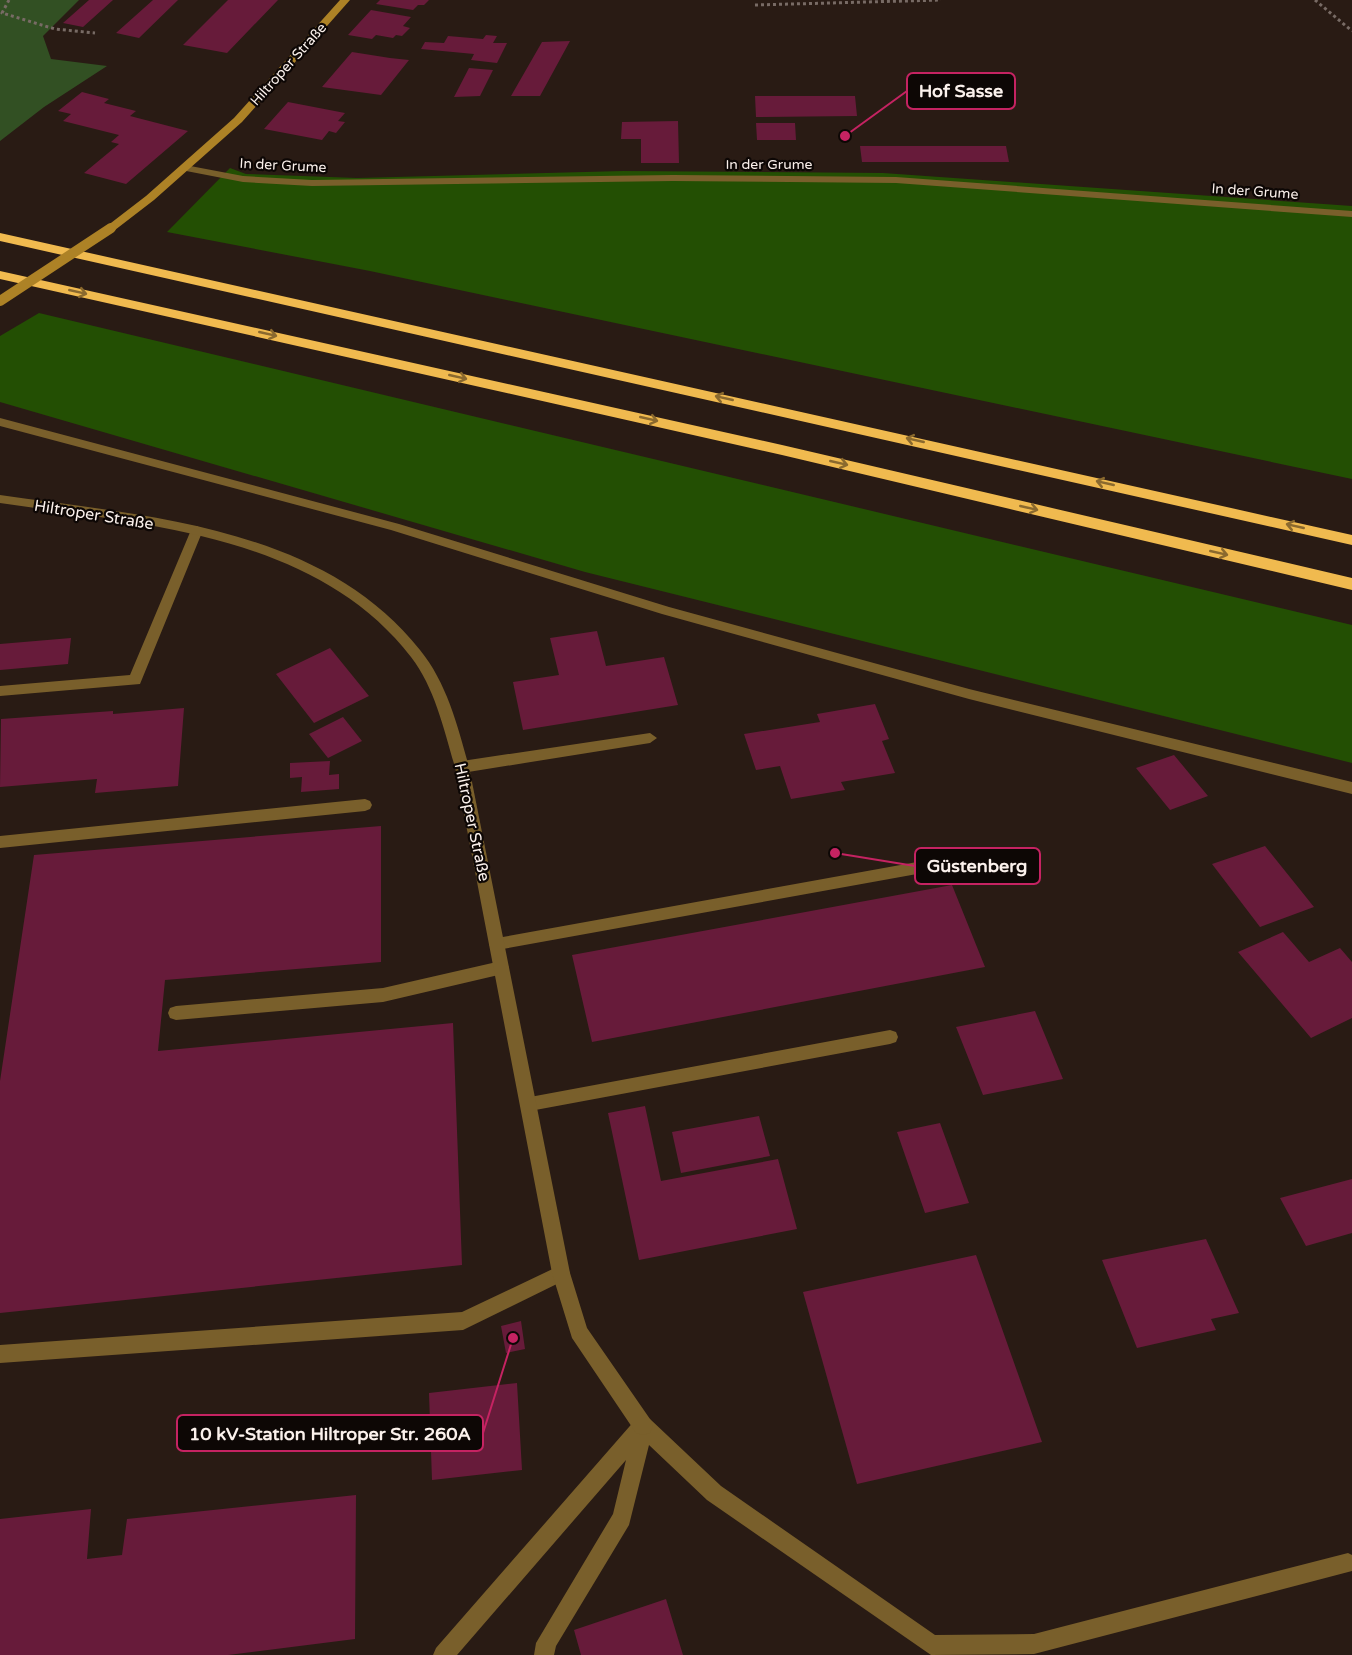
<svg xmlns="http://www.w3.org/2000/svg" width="1352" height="1655" viewBox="0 0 1352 1655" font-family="'Varela Round',sans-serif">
<rect width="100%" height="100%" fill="#291b14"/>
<!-- green -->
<path fill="#325023" d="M0,0H79L43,36L51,59L107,66L44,107L0,141Z"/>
<!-- forest -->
<path fill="#234f03" d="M230,168L246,174L357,178L623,171L883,173L1352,206V479L370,271L167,232Z
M39,313L1352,625V763L585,572L0,402V336Z"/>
<!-- building -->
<path fill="#671b3a" d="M89,0H113L83,27L63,23Z
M153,0H178L139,38L116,33Z
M228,0H278L227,53L183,45Z
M380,0H429L424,5H418L413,10L376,4Z
M371,10L411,17L403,26L410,28L402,36L396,35L393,38L376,35L372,39L348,35Z
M486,35L497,36L493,43H507L497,63L471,60L474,54L421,49L425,42L444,43L448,36L483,39Z
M570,41L540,96H511L542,42Z
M352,52L390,58L409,60L381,95L322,87Z
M469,68L493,70L480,96L454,97Z
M82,92L109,99L104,103L136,111L130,116L188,131L126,184L84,173L119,144L111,142L119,135L63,121L71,114L58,111Z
M755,96H855L857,116L756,117Z
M288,102L345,113L338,121L345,122L336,133L329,131L322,140L264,129Z
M678,121L679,163H641V139H621L622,122Z
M756,123H795L796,140H757Z
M860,146H1006L1009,162H862Z
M597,631L606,666L664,657L678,705L523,730L513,682L559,675L550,638Z
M71,638L68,664L0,670V644Z
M330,648L369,696L314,723L276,674Z
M875,704L889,739L882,741L895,773L841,782L845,790L791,799L780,766L756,770L744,734L820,722L817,714Z
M184,708L178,786L95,793L97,779L0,787L1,719L113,711V714Z
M343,717L362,741L328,758L309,734Z
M1174,755L1208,796L1170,810L1136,768Z
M330,761L329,775L339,774V789L301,792L302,777L290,778V763Z
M381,826V962L165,980L158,1051L453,1023L462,1265L0,1313V1081L34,855Z
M1265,846L1314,907L1260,927L1212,864Z
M952,885L985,967L592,1042L572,955Z
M1283,932L1309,962L1340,948L1352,962V1018L1311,1038L1238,952Z
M1035,1011L1063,1079L983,1095L956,1027Z
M645,1106L661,1181L778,1159L797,1229L639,1260L608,1113Z
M759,1116L770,1156L681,1173L672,1132Z
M940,1123L969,1203L925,1213L897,1132Z
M1352,1179V1233L1306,1246L1280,1198Z
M1206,1239L1239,1313L1211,1319L1216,1330L1137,1348L1102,1260Z
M976,1255L1042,1442L857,1484L803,1292Z
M521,1321L525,1349L506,1353L501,1326Z
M517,1383L522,1470L432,1480L429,1393Z
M356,1495L355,1639L228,1655H0V1519L91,1509L87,1559L122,1555L127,1519Z
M666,1599L683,1655H581L574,1630Z"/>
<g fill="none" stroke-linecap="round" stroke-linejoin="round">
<!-- path -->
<path stroke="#786b65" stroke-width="3" stroke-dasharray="3 3" stroke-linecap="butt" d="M9,0L2,13L55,29L95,33
M1315,0L1352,31
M755,5L941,0"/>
<!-- lane -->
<path fill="#795f2b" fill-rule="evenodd" d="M185,165L243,176L312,180L673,175L896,177L1352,211V217L896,183L673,181L312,186L243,182L181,170V166Z
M0,418L399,524L669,607L969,689L1352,782V794L969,699L662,614L391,530L0,426Z
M197,526L203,530L140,684L0,696V686L130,675L191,530Z
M650,733L657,738L650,743L462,773L457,771L455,767L457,763L462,761Z
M365,799L370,801L372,805L370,809L365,811L0,848V836Z
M917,862L922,864L925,868L922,872L917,874L497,950L491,949L489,944L491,939L497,938Z
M501,961L507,963L509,968L507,973L383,1002L176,1020L170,1018L168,1013L170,1008L176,1006L383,988Z
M890,1030L896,1032L898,1037L896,1042L890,1044L530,1111L524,1109L522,1104L524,1099L530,1097Z
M561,1265L567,1267L570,1273L567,1279L463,1330L0,1363V1345L462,1312Z
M643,1417L650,1419L721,1486L935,1635L1034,1634L1348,1553L1352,1555V1571L1034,1654L931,1655L707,1500L649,1445L629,1525L556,1646L554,1655H534L536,1643L613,1514L626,1460L457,1655H433L436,1648L636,1419Z"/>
<!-- street -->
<path fill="#795f2b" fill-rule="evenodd" d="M0,495C145,516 322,526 420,650C447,683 458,727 469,767L570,1273L587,1328L650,1419L653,1426L650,1433L643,1435L636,1433L572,1338L552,1273L455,767C444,730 435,688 411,657C316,534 142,524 0,503Z"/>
<!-- secondary -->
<path fill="#ad8226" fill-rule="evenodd" d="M340,0H350L242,122L154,200L115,230H107V226L146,196L234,118Z"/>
<!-- highway -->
<path fill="#f0ba4f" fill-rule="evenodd" d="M0,233L1352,535V545L0,241Z
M0,271L782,445L1352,578V590L782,455L0,279Z"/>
<!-- secondary-bridge -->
<path stroke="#ad8226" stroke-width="10" d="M0,301L111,228"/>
</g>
<!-- one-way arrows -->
<defs><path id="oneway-shaft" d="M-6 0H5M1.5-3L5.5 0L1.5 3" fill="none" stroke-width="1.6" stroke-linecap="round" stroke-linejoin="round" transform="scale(1.5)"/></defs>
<g stroke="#8a692e">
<use href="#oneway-shaft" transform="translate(78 292) rotate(13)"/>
<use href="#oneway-shaft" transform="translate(268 334) rotate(13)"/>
<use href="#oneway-shaft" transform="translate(458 377) rotate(13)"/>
<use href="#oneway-shaft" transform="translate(724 398) rotate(-167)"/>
<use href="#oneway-shaft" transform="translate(649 419) rotate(13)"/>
<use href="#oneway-shaft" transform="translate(915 440) rotate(-167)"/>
<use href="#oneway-shaft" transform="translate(839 463) rotate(13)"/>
<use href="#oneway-shaft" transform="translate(1105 483) rotate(-167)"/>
<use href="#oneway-shaft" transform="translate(1029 508) rotate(13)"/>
<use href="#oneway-shaft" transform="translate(1295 526) rotate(-167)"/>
<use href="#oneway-shaft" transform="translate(1219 553) rotate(13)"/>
</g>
<g text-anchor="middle" stroke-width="4.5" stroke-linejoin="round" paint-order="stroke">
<!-- far-street labels -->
<g font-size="14" fill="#fbf1ec" stroke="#0d0705">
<text transform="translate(288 64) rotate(-48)" y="5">Hiltroper Straße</text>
<text x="769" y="169">In der Grume</text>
<text transform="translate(283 165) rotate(3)" y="5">In der Grume</text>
<text transform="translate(1255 191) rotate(4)" y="5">In der Grume</text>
</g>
<!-- street labels -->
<g font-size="16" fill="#fbf1ec" stroke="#0d0705">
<text transform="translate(94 514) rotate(9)" y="6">Hiltroper Straße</text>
<text transform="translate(473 822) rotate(78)" y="6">Hiltroper Straße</text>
</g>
</g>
<!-- callouts -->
<path fill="none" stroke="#c52362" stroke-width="2" d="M845 136L907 91M835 853L915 866M513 1338L483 1433"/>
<g fill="#c52362" stroke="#0d0705" stroke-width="2">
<circle cx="845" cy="136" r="6"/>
<circle cx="835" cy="853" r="6"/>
<circle cx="513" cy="1338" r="6"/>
</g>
<g fill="#0d0705" stroke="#c52362" stroke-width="2">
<rect x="907" y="73" width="108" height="36" rx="6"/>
<rect x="915" y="848" width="125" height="36" rx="6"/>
<rect x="177" y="1415" width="306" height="36" rx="6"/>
</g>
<g font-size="18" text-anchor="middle" font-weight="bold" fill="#fbf1ec">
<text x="961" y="97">Hof Sasse</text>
<text x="977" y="872">Güstenberg</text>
<text x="330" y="1440">10 kV-Station Hiltroper Str. 260A</text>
</g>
</svg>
